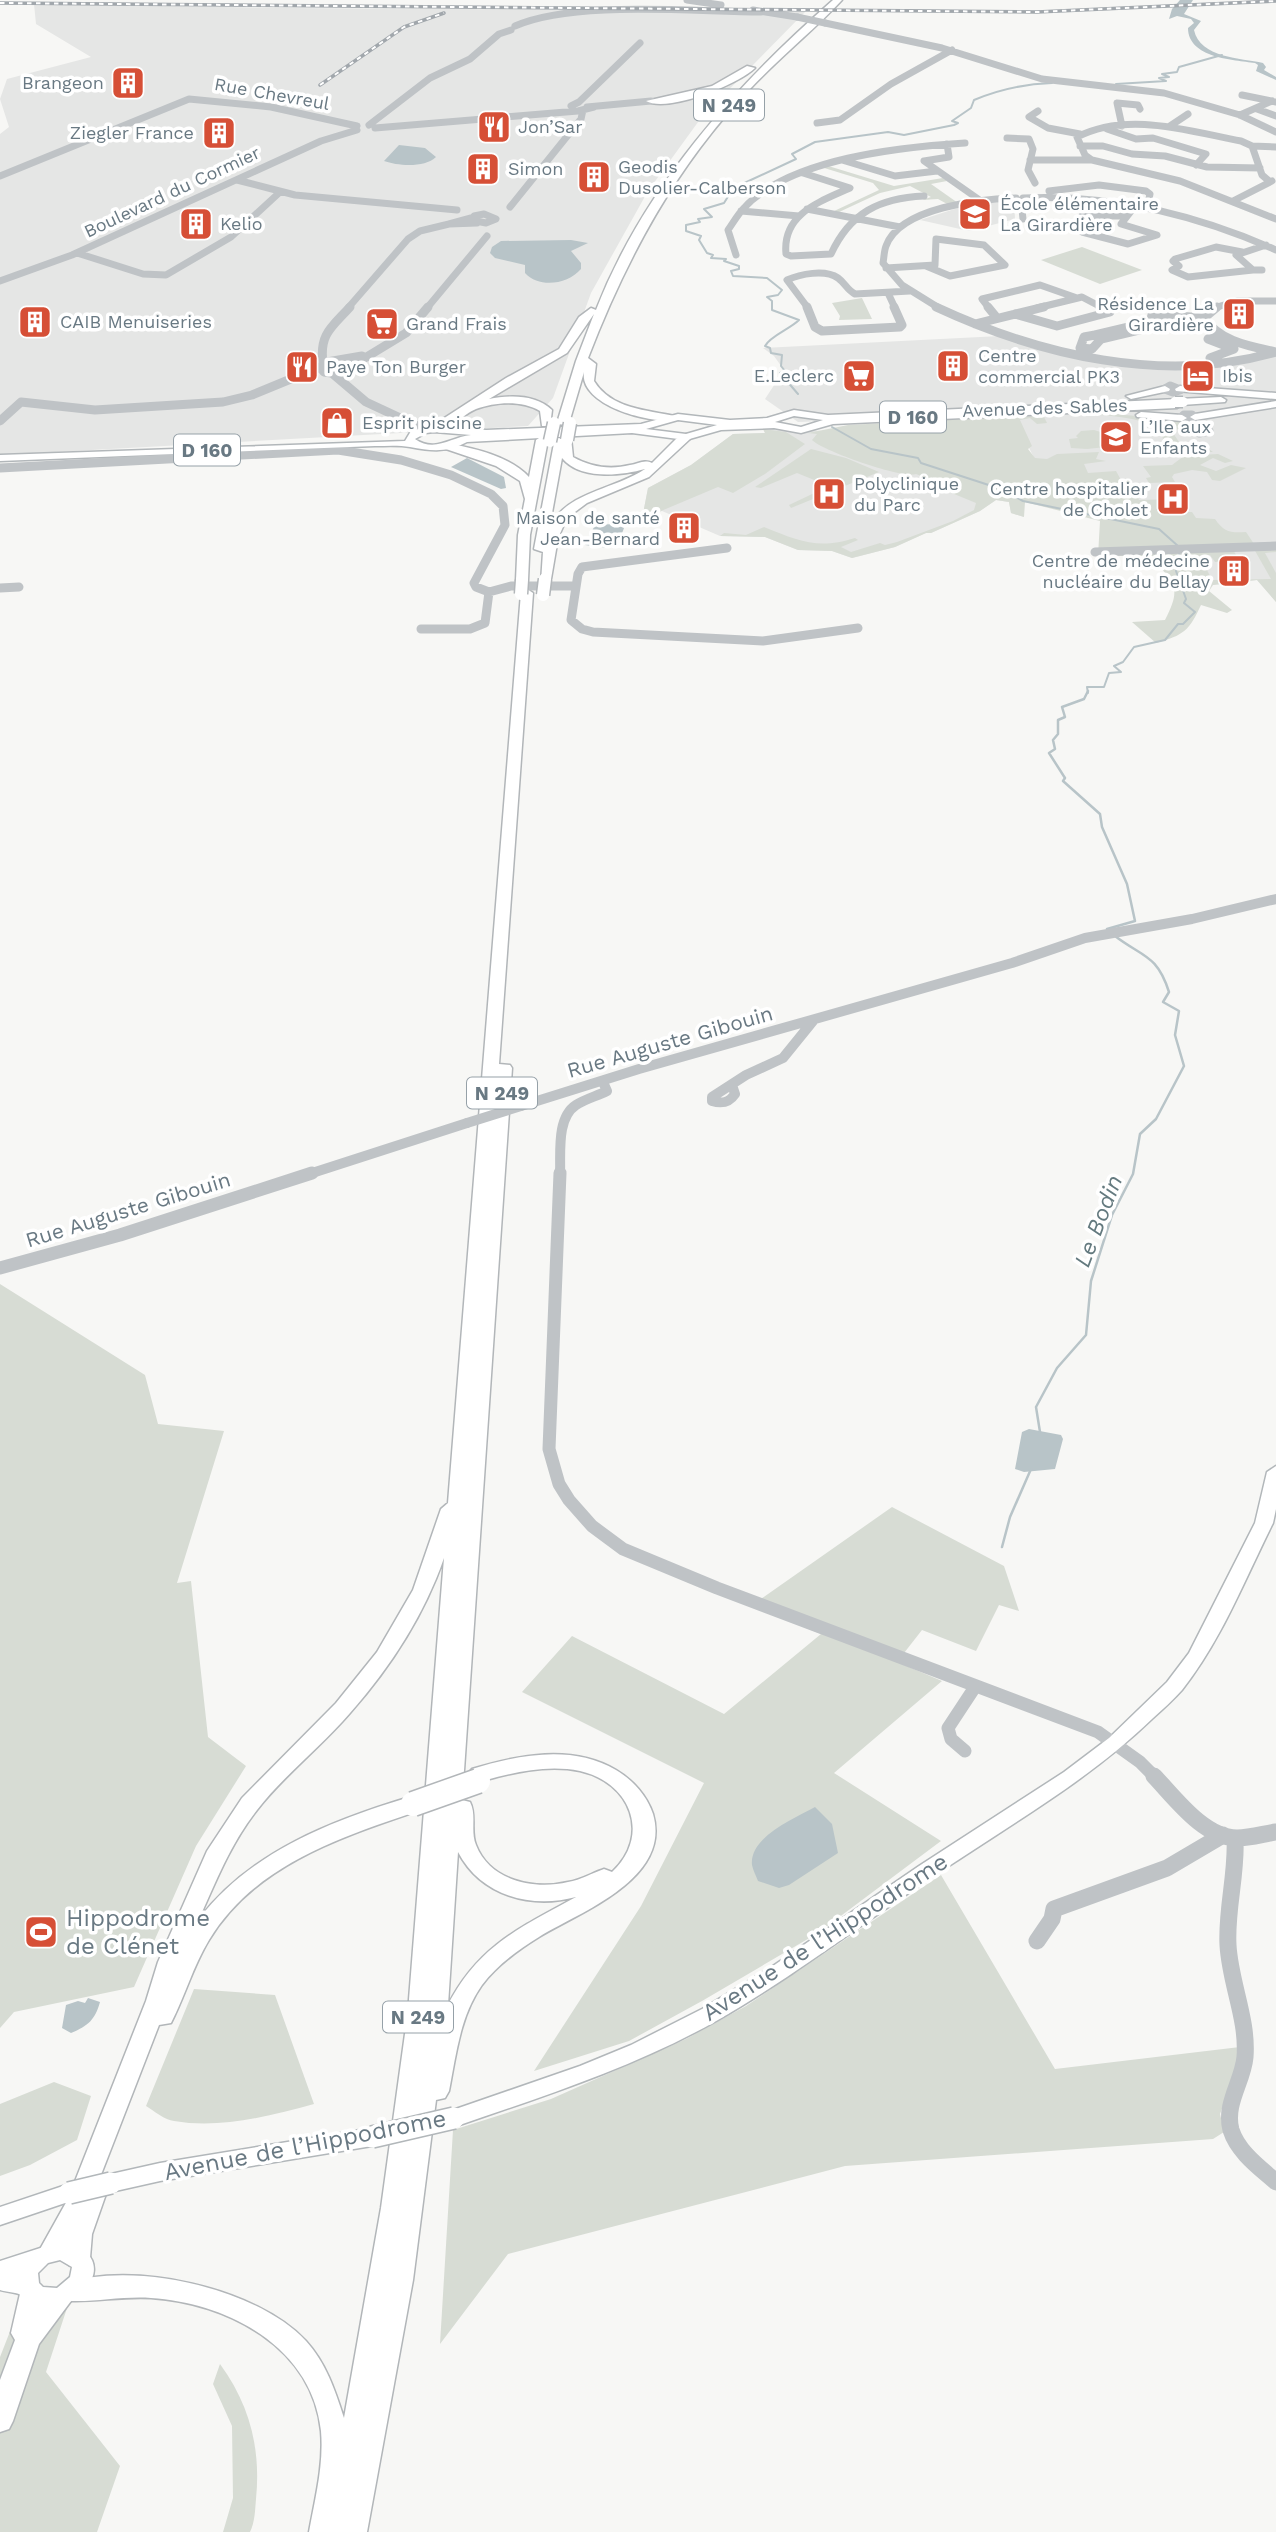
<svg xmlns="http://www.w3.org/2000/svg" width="1276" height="2532" viewBox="0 0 1276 2532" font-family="'Work Sans',sans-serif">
<rect width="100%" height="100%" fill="#f7f7f5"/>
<!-- built -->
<path fill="#e5e6e5" d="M34,4L292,8L806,11L701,118L648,191L591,293L553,398L528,426L0,455V134L9,127L0,99L7,79L91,57L36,24Z
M1014,200L1015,219L969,231L920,220L961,207Z
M1000,336L1139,365H1210L1276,355V602L1257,580L1211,585L1036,462L1013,415L798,422L765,399L784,370L774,356L763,348Z
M763,429L829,431L1009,492L1024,517L1011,513L1009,502L996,500L980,511L931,533H926L895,547L852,558L832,551L798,550L765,537L720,536L662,511L642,519L648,488L691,465L733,434L765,433Z"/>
<!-- green -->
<path fill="#d7dcd4" d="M825,165L894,186L943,178L947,181L931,184L958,203L949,205L938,199L922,200L931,197L910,186L880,193L837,213L832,212L879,190L873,183L821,167Z
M1082,247L1142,270L1100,284L1041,260Z
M862,298L872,319L839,320L840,316L832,303Z
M1104,413L1180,420L1189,428L1171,430L1179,442H1199L1213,452H1173L1156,446L1161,445L1163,438C1152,415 1106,416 1084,414Z
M1043,415L1047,423L1037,424L1030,418L1020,420L1032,446L1028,449L1035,458L1047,459L1057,454L1099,452L1096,459L1106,461L1084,464L1088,473L1116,471L1121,480L1128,479L1139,500L1178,499L1183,506L1176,507L1179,512H1192L1196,518L1215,519C1224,532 1230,533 1246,532L1254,544L1233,550L1240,561L1215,562L1210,555L1200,556L1212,580L1271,579L1254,549H1276V552L1265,553L1276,573V602L1257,580L1213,585L1209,591L1232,610L1227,613L1201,605C1189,631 1184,635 1156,643L1132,622L1165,620C1183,585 1173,585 1152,556H1098L1100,521L1025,502L1024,517L1011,513L1009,502L996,500L980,511L931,533H926L895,547L852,558L832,551L798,550L765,537L720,536L724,533L746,535L764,527C799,541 818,550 855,538L858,540L841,547L851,552L880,543L885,545L897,542L953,521L974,510L976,503L920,480L924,477L916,474C902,479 823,451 812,440L817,434L808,433L848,425Z
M763,429L786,432L805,444L765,474L733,493L718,487L642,519L648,488L691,465L733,434L765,433Z
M1094,430L1107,434L1105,437L1120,441L1122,445L1134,444L1087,449L1071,448L1069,439L1078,438L1076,436L1081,431Z
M811,449L846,458L879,472L791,508L789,505L829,486L797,473L761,488L755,487Z
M1218,454L1233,461L1225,463L1213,458L1200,465L1216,471L1231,465L1246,468L1220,481L1212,480L1207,472L1192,470L1174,474L1172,477L1175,482L1149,483L1146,478L1151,477L1143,466L1172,465L1184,456Z
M0,1284L145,1375L158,1424L224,1431L177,1583L191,1581L208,1737L246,1766L196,1846L134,1987L14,2012L0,2028Z
M892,1507L1004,1566L1019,1611L999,1605L976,1651L922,1630L897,1662L942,1681L834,1773L941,1841L818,1933L702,2001L629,2041L534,2071L641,1906L704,1783L522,1692L572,1636L724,1714L821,1634L751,1606Z
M941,1875L1055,2069L1240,2047L1232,2082L1220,2114L1224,2132L1213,2139L845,2166L508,2254L440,2344L453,2130L551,2099L686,2039L746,2006Z
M194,1989L275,1995L314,2104C270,2116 220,2129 174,2121C165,2120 154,2111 146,2106Z
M54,2082L91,2096L77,2140L30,2165L0,2176V2104Z
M68,2305L46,2372L120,2466L97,2532H0V2357L18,2311Z
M220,2364C250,2405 261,2449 256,2499C255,2510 255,2522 250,2532H223L233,2498L232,2426L213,2384Z"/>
<!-- water -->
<path fill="#b8c4c8" d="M1180,0H1193L1184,14L1201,21L1194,30C1200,58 1241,58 1263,63L1266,67L1264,70L1276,77V80L1256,71L1258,65L1255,63C1234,60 1188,58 1188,28L1194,23L1191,19L1177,16L1169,19L1172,9Z
M399,145L425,148L436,157C425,168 398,166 384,161Z
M571,240L588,243L571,251L581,263V269C568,284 540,289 525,273V265L495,258L490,253L492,247L501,241Z
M467,458L504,477L506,488L501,489L451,467Z
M614,524L624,528L618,544L609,548L585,545L595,525Z
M1029,1429L1061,1435L1063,1439L1055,1469L1024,1472L1015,1469L1022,1432Z
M815,1807L832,1824L838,1853L789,1885L779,1888L758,1881C756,1876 753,1870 752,1865C749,1837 795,1818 815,1807Z
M88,1998L100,2002C95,2020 88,2026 71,2033L62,2028L66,2005L78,2001L85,2003Z"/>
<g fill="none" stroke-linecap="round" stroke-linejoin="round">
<!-- stream-far1 -->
<path stroke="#b8c4c8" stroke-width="2" d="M1116,84L1166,81L1159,78L1169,77L1162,74L1177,72L1179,67L1222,55
M798,394L780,373L785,371L781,366L782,355L771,353L770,348L765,346C770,336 790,329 799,320L772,310V301L767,297L778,295L782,290L767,278L733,276L731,271L739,269V266L724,261L726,259L711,258L713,255L707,253L699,240L701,236L686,231V225L700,222L698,219L712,217L704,209L724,203L729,195L726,192L737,191L740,185L796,159L792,154L815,142L888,132L904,135L954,125L958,123L952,121L971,108L974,100C1000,89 1023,84 1052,83
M832,427L871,449L918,458L921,463L1001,489L1023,501L1159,529L1178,546
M1088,693L1087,687H1104L1109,673L1121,672L1114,666L1123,662L1134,647L1165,640L1178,624H1183L1195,612L1184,603L1186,599L1176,571L1180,556L1178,551"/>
<!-- stream -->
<path stroke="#b8c4c8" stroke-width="2.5" d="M1088,691L1084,699L1062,707L1065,717L1058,720V734L1053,740L1055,749L1049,753L1065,778L1063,781L1100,814L1102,827L1127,884L1135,921L1107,929
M1040,1432L1036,1407L1057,1368L1086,1335L1091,1281L1112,1215L1133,1174L1140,1134L1156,1119L1184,1066L1175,1035L1179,1011L1163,1002L1169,992C1157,954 1142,957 1115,936
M1002,1547L1010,1517L1031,1469"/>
<defs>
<path id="major" d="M1165,386L1170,389L1169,391L1131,399L1126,396Z
M1180,386L1276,393V399L1176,391L1175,389Z
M1221,397L1226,400L1225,402L1182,405L1177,408L833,424L801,433L774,428L721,430L686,440L632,433L467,442C447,453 431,451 410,447C399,445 386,446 375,446L0,461V455L405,441L411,431L434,425L486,430L641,424L678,414L730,420L767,418L794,410L828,415ZM794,416L823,420L801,427L775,422ZM678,420L717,425L686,434L646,429ZM434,432L471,435C451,437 435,453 415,439L426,433Z
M1276,401V407L1195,420L1190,417L1195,414Z
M1141,412L1182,415L1187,418L1182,421L1137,417L1136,415Z
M1276,1466V1509L1273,1523C1245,1579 1221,1641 1182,1690C1173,1700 1162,1710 1152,1719C1093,1776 1023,1817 955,1862C876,1913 801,1972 718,2020C635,2067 544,2096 454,2127L447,2124L443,2118L447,2112L580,2066L631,2045L702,2009L770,1968L919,1866L1064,1772L1109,1738L1167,1682L1189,1653L1255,1523L1267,1472Z
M372,2128L380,2131L383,2137L380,2143L372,2146L160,2181L111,2192L103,2189L100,2183L103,2177L111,2174L160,2163Z
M69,2184L77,2187L80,2193L77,2199L0,2225V2207Z
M62,2241C70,2243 81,2247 86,2252C110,2275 74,2307 51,2308C38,2308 31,2300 21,2295C16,2292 6,2292 0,2290V2261ZM60,2260L72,2267L70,2277L57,2288L43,2287L39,2283L38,2273L48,2263Z"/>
<path id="highway" d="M833,0H842C813,31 779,58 750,89C676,166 626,259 588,358L596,364L594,381C611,409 647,410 675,416V420C649,424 579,405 584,372L569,423L559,425L557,423L576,361L594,314L567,353L489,399C510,395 535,394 552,410L550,426H542L540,411C522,400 495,402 476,409C461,415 449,433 432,430V426L506,378L559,349L579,317L591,308L596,310C644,187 735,86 833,0Z
M747,66L755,68C738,85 667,113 646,101L712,86Z
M686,434L692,437L690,439L649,477L587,503L567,518L558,538L551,579L549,582H541L543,552L534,549L555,438H571L573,457C591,467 610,470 630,465C638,464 644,459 652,463L676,439ZM562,458C580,480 620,476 645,469C613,490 573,490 550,524Z
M542,436L548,440L530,535L528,580L522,584L516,580L518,535L525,499L520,481L496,466L440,447L446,443C473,448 510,456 529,477L536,440Z
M527,589L533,593L499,1064L510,1065L512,1068L462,1800L470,1802C477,1815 470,1831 476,1845C490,1881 534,1890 568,1882C581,1880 592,1873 604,1869L612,1872C652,1835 630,1782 580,1771C546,1764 511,1773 479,1782L472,1779L468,1774L472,1769C518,1755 572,1744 616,1770C633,1780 647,1796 653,1814C672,1879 580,1912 539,1937C518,1950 497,1965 482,1985C460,2016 456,2055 449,2091L445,2098L436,2100L413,2280L367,2532H309C315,2499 324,2465 321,2431C312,2347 228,2303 151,2298C124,2296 97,2302 71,2301L39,2344L13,2421L9,2429L0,2432V2380L15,2340L11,2333L22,2285L31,2281L40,2285L43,2292L42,2299L51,2291L62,2288L64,2284C132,2260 257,2288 306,2341C326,2363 335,2390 344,2418L381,2208L408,2012L444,1558C424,1615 390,1668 350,1713C321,1747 284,1775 257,1810C231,1843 216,1881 199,1919C251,1851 333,1820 413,1796L421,1798L424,1804L421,1810C342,1837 255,1864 209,1940C193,1966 185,1996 171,2023L159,2025L97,2185L102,2187L106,2194L92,2234L90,2258L87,2265L78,2268L69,2265L66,2258L67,2248C60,2258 55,2263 42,2258L39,2251L68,2199L146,2001L158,1962L207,1851L242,1798L336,1703L377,1652L413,1590L441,1509L448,1503L521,593ZM458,1852C481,1896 531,1909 576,1897C521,1927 478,1946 448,2005Z"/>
</defs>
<!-- major casing -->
<use href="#major" stroke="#b2b7ba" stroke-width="3"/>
<!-- highway casing -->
<use href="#highway" stroke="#b2b6b9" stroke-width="3"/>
<!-- minor-far4 -->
<path stroke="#bfc3c6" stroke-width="7" d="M687,0L721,5
M753,10L797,17
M825,23L942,48L1042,79L1164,93L1240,115L1276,132
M515,26C574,0 694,12 761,12
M1242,95L1276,102
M571,106L579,102L640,43
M587,107L651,101
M1257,109L1276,116
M1038,111L1029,117L1048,128L1080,134
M1240,115L1272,101
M817,123L840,120L891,84L952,50
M369,125L430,78L470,59L499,34L511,30
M1122,126L1117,103L1138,105L1140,109
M1170,126L1188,114
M375,128L578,111L594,107
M1107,129L1136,139L1153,138L1206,154L1196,165
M1007,138L1029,139L1033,149L1028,170L1035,183
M947,144L949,157L924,161L981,201
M1080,146H1103L1132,154L1165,156L1207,167L1260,168
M1252,146L1276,147
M842,160L895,176L937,171
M1030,160H1092
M803,173L850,188C819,202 782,214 786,254L791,256L831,254C850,213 879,198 924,196
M0,176L189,99L271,107L357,126
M237,180L295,195L457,210
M1269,181L1262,175L1252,146L1241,141C1188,131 1128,111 1077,137L1085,155L1092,160L1180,181L1276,219
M1049,191L1099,185L1146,191L1150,194L1147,208
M1023,198C1112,194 1195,214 1276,250
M1021,200L1023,219
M1233,201L1272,181
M510,207L581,119L583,110
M807,209L900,227
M741,211L799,216
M484,214L496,219L486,223L471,220L474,216Z
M1126,216H1082V232L1128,244L1157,235L1121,224L1135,206
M471,218L449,224L477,223
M1242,252L1216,247L1175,259L1173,261L1179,266L1172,270L1188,277L1253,270
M77,253L143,274L166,275L231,237L280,192
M736,255L728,230C733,223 738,214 744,208C790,158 901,147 965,143
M886,268L935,265L936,239L984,245L1005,265L950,276L926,266
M1262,270H1253L1236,255L1266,245
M0,281L72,255L321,141L357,130
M888,293L895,308
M348,308L408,239L420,231L449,224
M427,308L487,236
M808,308L787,280C800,274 825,269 838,278C845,283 847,290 855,294L910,291
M939,308L902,285L883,263C884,258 884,251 886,246C900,207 981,199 1016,198
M989,308L982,299L1040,285L1077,298
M1037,308L1082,297L1103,308
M1214,308L1237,301H1276"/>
<!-- minor-far3 -->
<path stroke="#bfc3c6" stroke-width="9" d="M807,307L815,327L822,331L900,327L902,325L894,307
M936,307C1039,355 1164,385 1276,352
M988,307L997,318
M1217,307L1204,318C1221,342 1249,346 1276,352
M1015,314L1057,326L1110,312L1100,307
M1165,315L1204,318
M975,324L1044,307
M1095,335L1101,339
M1095,335L1084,337L1080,348L1092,349L1101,339
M1095,335L1150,322L1152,315H1165L1160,325L1101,339
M1210,358L1234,349L1208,339L1220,334
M323,363C319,334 332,327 350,307
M355,364L406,333L428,307
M355,364L352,371L338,374L324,372L320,367L327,362L362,356
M333,374L366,402L424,429
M1170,386L1180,390L1173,392L1165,389Z
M1184,415H1192L1194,418L1185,419L1182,417Z
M0,421L21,402L95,410L223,402L252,395L320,367
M1197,428L1209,431L1199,433L1194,430Z
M0,468L338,450L401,460L451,475L491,494L503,506L505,525L474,583L476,587L489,592
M727,548L582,567L578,574L571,620L582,629L593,632L763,641L858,628
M1095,552L1276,546
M0,588L19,587
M421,629H470L485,623L489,592L511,586H576"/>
<!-- minor-far2 -->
<path stroke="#bfc3c6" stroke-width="10" d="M732,1085L735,1094C729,1103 722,1104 712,1101V1097L746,1075L783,1058L813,1021
M521,1106L639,1069L1012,963L1085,938L1192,919L1276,899
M306,1175L467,1123
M560,1175C561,1154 556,1118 576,1105C585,1099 597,1096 607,1091L603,1082"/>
<!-- minor-far1 -->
<path stroke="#bfc3c6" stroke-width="13" d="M560,1173L549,1449L559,1484L569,1500L592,1526L623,1549L717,1588L1098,1732L1140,1762L1156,1778
M0,1268L120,1235L312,1173
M965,1751L951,1739L948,1728L975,1687"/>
<!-- minor -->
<path stroke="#bfc3c6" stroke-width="17" d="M1154,1776C1175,1798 1204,1838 1237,1838C1250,1838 1263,1834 1276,1832
M1235,1838C1237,1874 1226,1909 1228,1945C1230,1983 1248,2019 1245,2057C1243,2081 1224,2104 1231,2130C1238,2152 1259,2167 1276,2182
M1037,1941L1052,1919L1054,1909L1167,1868L1223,1835"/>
<!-- major -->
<use href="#major" fill="#fff" fill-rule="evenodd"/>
<!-- highway -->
<use href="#highway" fill="#fff" fill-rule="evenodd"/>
<defs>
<path id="rail" d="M0,3L1037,12L1276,1
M320,85L404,27L444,13"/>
</defs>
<!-- rail casing -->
<use href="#rail" stroke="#a1a7ac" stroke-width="3.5"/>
<!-- rail -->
<use href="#rail" stroke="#fff" stroke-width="2" stroke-dasharray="4.5" stroke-linecap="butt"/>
<defs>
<path id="major-bridge-far1" d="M1175,402H1183"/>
<path id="major-bridge" d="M372,2137L454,2118
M69,2193L111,2183"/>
<path id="highway-bridge-far1" d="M567,440L570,423
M550,441L554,423
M521,594L522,580
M543,595L545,579"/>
<path id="highway-bridge" d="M413,1804L478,1781"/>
</defs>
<!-- major-bridge-far1 casing -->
<use href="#major-bridge-far1" stroke="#b2b7ba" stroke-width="13" stroke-linecap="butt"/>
<!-- major-bridge casing -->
<use href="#major-bridge" stroke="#b2b7ba" stroke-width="24" stroke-linecap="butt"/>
<!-- highway-bridge-far1 casing -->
<use href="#highway-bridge-far1" stroke="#b2b6b9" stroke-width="15" stroke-linecap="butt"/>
<!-- highway-bridge casing -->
<use href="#highway-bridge" stroke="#b2b6b9" stroke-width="27" stroke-linecap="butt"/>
<!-- minor-bridge-far1 -->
<path stroke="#bfc3c6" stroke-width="7" d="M797,17L825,23"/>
<!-- minor-bridge -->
<path stroke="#bfc3c6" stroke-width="10" d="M467,1123L521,1106"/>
<!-- major-bridge-far1 -->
<use href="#major-bridge-far1" stroke="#fff" stroke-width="10"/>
<!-- major-bridge -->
<use href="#major-bridge" stroke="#fff" stroke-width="21"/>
<!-- highway-bridge-far1 -->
<use href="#highway-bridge-far1" stroke="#fff" stroke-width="12"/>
<!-- highway-bridge -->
<use href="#highway-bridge" stroke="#fff" stroke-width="24"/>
</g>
<!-- icons -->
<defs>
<symbol id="building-square" viewBox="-11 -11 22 22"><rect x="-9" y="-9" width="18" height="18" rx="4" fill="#d64f36" stroke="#fff"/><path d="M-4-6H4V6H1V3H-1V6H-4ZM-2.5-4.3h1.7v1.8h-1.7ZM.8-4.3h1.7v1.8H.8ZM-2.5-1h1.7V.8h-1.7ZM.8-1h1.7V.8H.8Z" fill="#fff"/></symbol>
<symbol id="restaurant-square" viewBox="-11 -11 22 22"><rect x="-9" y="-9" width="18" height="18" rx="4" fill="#d64f36" stroke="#fff"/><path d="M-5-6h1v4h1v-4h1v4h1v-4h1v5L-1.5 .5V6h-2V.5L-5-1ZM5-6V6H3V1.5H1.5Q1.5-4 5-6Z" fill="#fff"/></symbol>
<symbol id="school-square" viewBox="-11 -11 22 22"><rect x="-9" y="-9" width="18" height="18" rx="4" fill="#d64f36" stroke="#fff"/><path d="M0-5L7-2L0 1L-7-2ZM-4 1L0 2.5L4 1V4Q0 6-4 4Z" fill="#fff"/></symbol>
<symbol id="supermarket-square" viewBox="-11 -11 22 22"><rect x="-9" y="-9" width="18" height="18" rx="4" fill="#d64f36" stroke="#fff"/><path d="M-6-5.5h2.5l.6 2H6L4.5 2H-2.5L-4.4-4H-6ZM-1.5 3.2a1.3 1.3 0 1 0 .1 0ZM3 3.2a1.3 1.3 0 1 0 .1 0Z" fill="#fff"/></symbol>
<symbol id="hotel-square" viewBox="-11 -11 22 22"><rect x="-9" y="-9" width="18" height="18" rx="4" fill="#d64f36" stroke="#fff"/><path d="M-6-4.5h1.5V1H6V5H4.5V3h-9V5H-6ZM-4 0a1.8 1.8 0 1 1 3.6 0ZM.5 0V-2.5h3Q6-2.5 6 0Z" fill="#fff"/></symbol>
<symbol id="shop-square" viewBox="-11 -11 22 22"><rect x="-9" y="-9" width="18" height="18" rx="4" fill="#d64f36" stroke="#fff"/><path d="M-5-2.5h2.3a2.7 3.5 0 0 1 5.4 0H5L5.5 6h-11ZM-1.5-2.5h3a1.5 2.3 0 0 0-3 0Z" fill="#fff"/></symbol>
<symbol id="hospital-square" viewBox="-11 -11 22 22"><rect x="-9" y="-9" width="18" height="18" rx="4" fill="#d64f36" stroke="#fff"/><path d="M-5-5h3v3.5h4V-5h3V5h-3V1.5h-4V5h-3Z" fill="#fff"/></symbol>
<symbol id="stadium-square" viewBox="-11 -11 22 22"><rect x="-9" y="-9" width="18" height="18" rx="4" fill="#d64f36" stroke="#fff"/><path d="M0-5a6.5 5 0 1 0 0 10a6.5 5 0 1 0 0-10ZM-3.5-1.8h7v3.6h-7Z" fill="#fff"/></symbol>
</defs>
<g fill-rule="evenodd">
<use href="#building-square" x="109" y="64" width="38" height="38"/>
<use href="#restaurant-square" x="475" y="108" width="38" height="38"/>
<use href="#building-square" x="200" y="114" width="38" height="38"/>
<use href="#building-square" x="464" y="150" width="38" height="38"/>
<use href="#building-square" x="575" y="158" width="38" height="38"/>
<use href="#school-square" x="956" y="195" width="38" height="38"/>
<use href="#building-square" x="177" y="205" width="38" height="38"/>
<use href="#building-square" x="1220" y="295" width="38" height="38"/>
<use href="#building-square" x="16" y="303" width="38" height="38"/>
<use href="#supermarket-square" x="363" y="305" width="38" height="38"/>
<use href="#building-square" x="934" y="347" width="38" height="38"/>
<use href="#restaurant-square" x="283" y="348" width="38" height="38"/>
<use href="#supermarket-square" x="840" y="357" width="38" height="38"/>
<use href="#hotel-square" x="1179" y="357" width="38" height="38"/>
<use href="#shop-square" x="318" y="404" width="38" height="38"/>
<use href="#school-square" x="1097" y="418" width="38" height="38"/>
<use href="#hospital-square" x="810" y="475" width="38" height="38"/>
<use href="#hospital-square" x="1154" y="480" width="38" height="38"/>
<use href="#building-square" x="665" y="509" width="38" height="38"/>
<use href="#building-square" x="1215" y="552" width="38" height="38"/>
<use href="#stadium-square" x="22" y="1913" width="38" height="38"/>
</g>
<g text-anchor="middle" stroke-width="7" stroke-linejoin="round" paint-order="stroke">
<!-- far-poi labels -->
<g font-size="18" fill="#697983" stroke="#fff" text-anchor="start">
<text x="104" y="89" text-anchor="end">Brangeon</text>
<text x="518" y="133">Jon’Sar</text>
<text x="194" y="139" text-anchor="end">Ziegler France</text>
<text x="618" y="173">Geodis<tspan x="618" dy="21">Dusolier-Calberson</tspan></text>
<text x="508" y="175">Simon</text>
<text x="1000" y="210">École élémentaire<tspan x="1000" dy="21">La Girardière</tspan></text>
<text x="220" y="230">Kelio</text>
<text x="1214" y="310" text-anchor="end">Résidence La<tspan x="1214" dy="21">Girardière</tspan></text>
<text x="60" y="328">CAIB Menuiseries</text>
<text x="406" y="330">Grand Frais</text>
<text x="978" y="362">Centre<tspan x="978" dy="21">commercial PK3</tspan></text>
<text x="326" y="373">Paye Ton Burger</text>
<text x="834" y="382" text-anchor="end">E.Leclerc</text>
<text x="1222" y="382">Ibis</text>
<text x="362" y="429">Esprit piscine</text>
<text x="1140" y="433">L’Ile aux<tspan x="1140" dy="21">Enfants</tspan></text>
<text x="854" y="490">Polyclinique<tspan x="854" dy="21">du Parc</tspan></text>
<text x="1148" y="495" text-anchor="end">Centre hospitalier<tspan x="1148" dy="21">de Cholet</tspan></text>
<text x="660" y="524" text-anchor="end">Maison de santé<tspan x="660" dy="21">Jean-Bernard</tspan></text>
<text x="1210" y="567" text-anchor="end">Centre de médecine<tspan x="1210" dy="21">nucléaire du Bellay</tspan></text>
</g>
<!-- far-street labels -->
<g font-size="18" fill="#697983" stroke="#fff">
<text transform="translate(272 94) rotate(10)" y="6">Rue Chevreul</text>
<text transform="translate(172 192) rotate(-25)" y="6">Boulevard du Cormier</text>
<text transform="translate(1045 408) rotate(-2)" y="6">Avenue des Sables</text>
</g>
<!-- shield labels -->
<g fill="#fff" stroke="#96a1a8" stroke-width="2">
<rect x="694" y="89.5" width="70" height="31" rx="5"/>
<rect x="880" y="401.5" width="66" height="31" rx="5"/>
<rect x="174" y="434.5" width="66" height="31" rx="5"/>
<rect x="467" y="1077.5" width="70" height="31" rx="5"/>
<rect x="383" y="2001.5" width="70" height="31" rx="5"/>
</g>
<g font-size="19" font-weight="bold" fill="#697983">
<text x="729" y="112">N 249</text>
<text x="913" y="424">D 160</text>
<text x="207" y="457">D 160</text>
<text x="502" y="1100">N 249</text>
<text x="418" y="2024">N 249</text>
</g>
<!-- street labels -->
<g font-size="21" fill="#697983" stroke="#fff">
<text transform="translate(670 1042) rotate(-16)" y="7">Rue Auguste Gibouin</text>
<text transform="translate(128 1210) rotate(-17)" y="7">Rue Auguste Gibouin</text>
</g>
<!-- water labels -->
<g font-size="23" font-style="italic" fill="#647a7f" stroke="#fff">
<text transform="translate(1098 1221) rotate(-69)" y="8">Le Bodin</text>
</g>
<!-- near-poi labels -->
<g font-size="24" fill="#697983" stroke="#fff" text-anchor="start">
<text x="66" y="1926">Hippodrome<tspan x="66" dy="28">de Clénet</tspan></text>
</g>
<!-- near-street labels -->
<g font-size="24" fill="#697983" stroke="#fff">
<text transform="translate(825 1937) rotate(-33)" y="8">Avenue de l’Hippodrome</text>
<text transform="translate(305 2145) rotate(-11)" y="8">Avenue de l’Hippodrome</text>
</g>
</g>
</svg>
